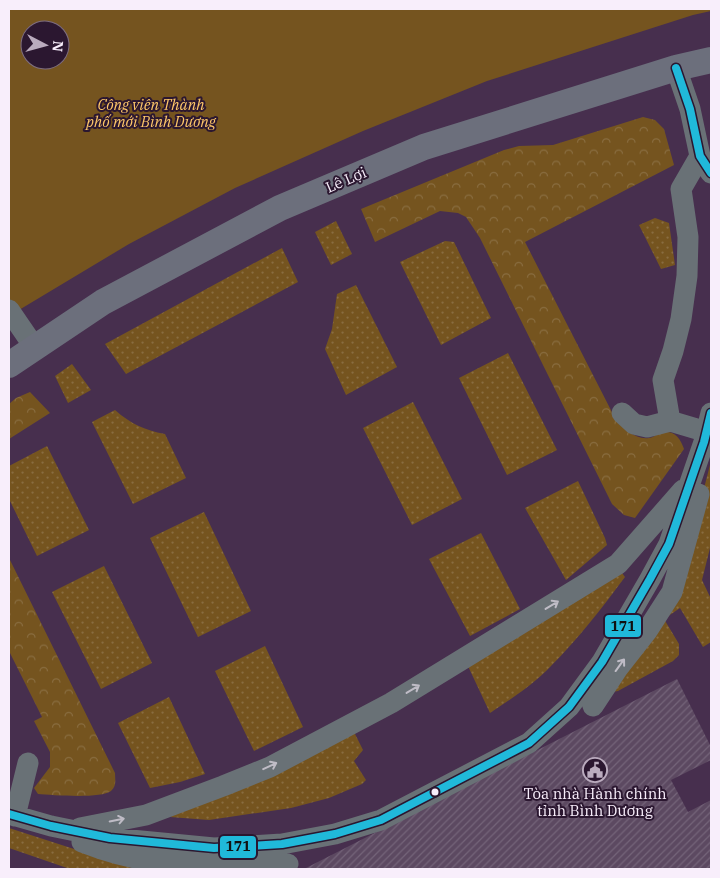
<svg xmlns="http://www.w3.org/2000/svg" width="720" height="878" viewBox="0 0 720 878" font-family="'IBM Plex Serif',serif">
<defs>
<pattern id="grass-dots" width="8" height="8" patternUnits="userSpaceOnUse" patternTransform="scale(1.25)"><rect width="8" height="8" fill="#75541f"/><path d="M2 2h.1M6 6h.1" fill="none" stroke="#896d40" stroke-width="1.8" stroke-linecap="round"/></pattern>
<pattern id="forest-crowns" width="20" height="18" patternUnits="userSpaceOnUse" patternTransform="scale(1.25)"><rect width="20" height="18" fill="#75541f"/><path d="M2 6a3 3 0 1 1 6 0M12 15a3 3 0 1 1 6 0" fill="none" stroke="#896d40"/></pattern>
<pattern id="building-hatch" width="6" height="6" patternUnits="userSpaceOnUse" patternTransform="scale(1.25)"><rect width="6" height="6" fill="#5c4961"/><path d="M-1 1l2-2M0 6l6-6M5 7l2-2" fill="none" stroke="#746479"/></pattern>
</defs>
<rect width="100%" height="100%" fill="#472f4e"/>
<!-- grass -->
<path fill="url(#grass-dots)" d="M655,218L669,223L675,265L661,269L639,225Z
M336,221L352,254L331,265L315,232Z
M445,241L454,242L491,318L441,345L400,262Z
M282,248L298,282L126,374L105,344Z
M356,285L397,367L346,395L325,349L332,329L337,294Z
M508,353L557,450L507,475L459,378Z
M72,364L91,390L68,403L55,376Z
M413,402L462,499L412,525L363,428Z
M115,410C131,424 144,430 165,434L186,478L133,504L92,422Z
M47,446L89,530L37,556L9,499V466Z
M711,461V544L702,580L711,599V642L703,647L680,608L664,619L679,644V655L673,661L618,691L612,692L679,586Z
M578,481L605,538L607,545L566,580L525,508Z
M204,512L251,611L198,637L150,538Z
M481,533L520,609L470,636L429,559Z
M104,566L152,663L101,689L52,592Z
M622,573L625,577C602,608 578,639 551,666C533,685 511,699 490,713L467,664Z
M265,646L303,727L254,751L215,671Z
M169,697L205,774L180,782L150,788L118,723Z
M354,732L363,750L354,761L366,780L362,784L329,798L291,808L209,820L170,817Z
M9,828L136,869H70L9,848Z"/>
<!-- forest -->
<path fill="url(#forest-crowns)" d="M643,117L655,120L664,129L674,165L525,242L617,422C626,429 635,440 649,438C652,438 656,435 660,433C673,429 680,437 684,449L635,518L624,515L612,504L480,238L466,217L458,213L440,211L375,242L361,209L504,150L519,146L553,145Z
M30,392L50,413L9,439V404L16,398Z
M9,558L115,773C115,780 117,785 111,791C101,799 52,795 38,794L34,788L50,767V752L34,721L42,717L9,651Z"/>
<!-- green -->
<path fill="#75541f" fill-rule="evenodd" d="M9,9H711V11L693,15L487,81L363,131L235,188L129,244L9,316ZM30,30H60V60H30Z"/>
<!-- building -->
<path fill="url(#building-hatch)" d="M677,679L711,747V760L671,780L688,812L711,800V869H304Z"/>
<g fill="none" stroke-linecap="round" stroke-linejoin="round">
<!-- minor -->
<path stroke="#697176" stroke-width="21" d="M676,68L690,109L700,156L711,173
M9,310L35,348
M622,413L634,424L647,427L670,421L707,432
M670,421L663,380L673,351L681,319L687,276L688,237L681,189L700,156
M593,706L618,668L647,631L672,592L699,494
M9,814L51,826L110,838L214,848L282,844L335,834L381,820L529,743L569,707L602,662L650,579L669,544L704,442L711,413
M15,816L28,763
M80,828L146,815L223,786L270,767L391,703L618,564L683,490
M82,842C105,851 128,858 153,861C197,867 243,856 288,864"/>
<!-- major -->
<path stroke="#6c6f7c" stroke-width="26" d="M9,365L103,302L280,208L424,147L676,68L711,60"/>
<defs>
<path id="bus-1" d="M676,68L690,109L700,156L711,173
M9,814L51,826L110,838L214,848L282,844L335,834L381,820L529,743L569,707L602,662L650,579L669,544L704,442L711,413"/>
</defs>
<!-- bus-1 casing -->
<use href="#bus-1" stroke="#2b1730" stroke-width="11"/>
<!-- bus-1 -->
<use href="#bus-1" stroke="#20b9da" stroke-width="8"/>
</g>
<!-- one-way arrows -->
<defs><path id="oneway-shaft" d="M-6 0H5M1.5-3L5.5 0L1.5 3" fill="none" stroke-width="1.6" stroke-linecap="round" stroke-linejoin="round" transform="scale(1.25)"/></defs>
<g stroke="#bfbcc6">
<use href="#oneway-shaft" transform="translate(552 605) rotate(-31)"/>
<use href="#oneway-shaft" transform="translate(620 665) rotate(-54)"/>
<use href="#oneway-shaft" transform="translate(413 689) rotate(-31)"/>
<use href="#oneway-shaft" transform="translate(270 766) rotate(-25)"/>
<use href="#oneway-shaft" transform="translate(117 820) rotate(-11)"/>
</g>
<!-- icons -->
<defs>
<symbol id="civic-ring" viewBox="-11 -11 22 22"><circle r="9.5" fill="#2b1730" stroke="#baabbe" stroke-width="1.5"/><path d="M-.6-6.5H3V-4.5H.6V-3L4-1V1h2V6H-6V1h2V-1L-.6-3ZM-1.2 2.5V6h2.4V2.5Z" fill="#baabbe"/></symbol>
</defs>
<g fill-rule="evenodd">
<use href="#civic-ring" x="581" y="756" width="28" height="28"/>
</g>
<!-- markers -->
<circle fill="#f8eefb" stroke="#2b1730" stroke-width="2" cx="435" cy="792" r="4.5"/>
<g text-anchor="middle" stroke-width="4" stroke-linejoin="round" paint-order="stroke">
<!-- park labels -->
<g font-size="15" font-style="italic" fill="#fec769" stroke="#2b1730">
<text x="151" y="110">Công viên Thành<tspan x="151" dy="17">phố mới Bình Dương</tspan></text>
</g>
<!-- street labels -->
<g font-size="15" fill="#f8eefb" stroke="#2b1730">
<text transform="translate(346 180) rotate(-23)" y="5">Lê Lợi</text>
</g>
<!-- poi labels -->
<g font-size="15" fill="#f8eefb" stroke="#2b1730">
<text x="595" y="799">Tòa nhà Hành chính<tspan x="595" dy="17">tỉnh Bình Dương</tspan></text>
</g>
</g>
<g stroke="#2b1730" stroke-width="2">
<rect x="604" y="614" width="38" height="24" rx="5" fill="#20b9da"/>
<rect x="219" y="835" width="38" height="24" rx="5" fill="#20b9da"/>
</g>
<g font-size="14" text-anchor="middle" font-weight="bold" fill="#111">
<text x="623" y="631">171</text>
<text x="238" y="851">171</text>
</g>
<!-- border -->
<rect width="720" height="878" fill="none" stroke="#f8eefb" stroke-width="20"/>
<!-- north arrow -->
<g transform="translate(45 45) rotate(96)"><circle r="24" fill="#2b1730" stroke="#7d6d81"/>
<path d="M0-4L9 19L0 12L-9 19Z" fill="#baabbe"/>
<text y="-8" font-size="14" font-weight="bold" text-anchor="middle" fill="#f8eefb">N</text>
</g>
</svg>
